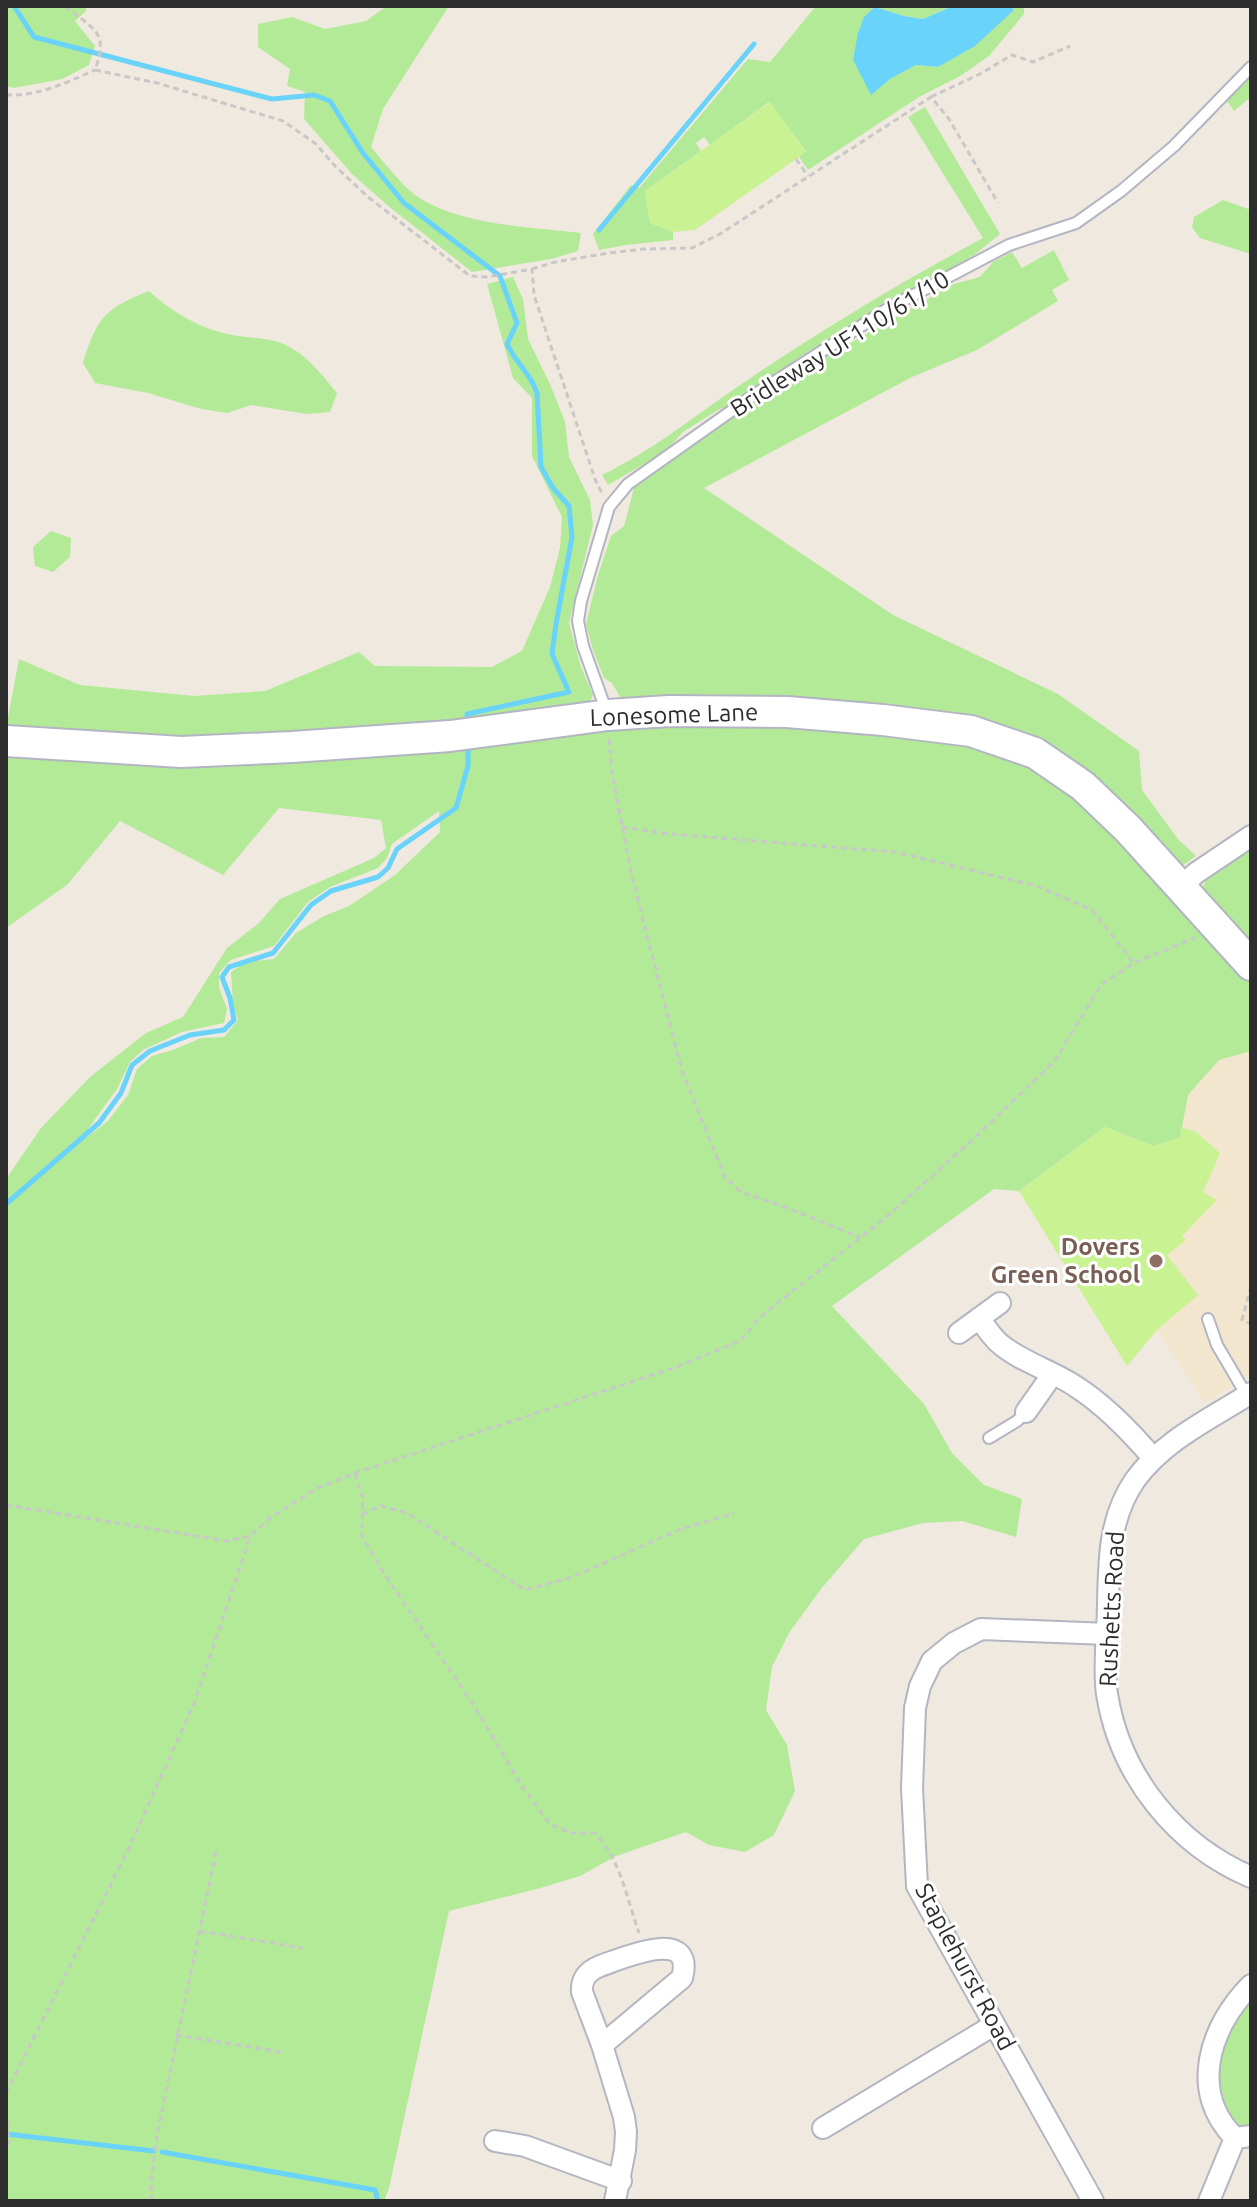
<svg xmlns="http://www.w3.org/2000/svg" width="1257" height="2207" viewBox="0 0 1257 2207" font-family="Ubuntu,sans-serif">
<rect width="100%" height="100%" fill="#f0e9df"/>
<!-- education -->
<path fill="#f2e7ce" d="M1251,1051V1376L1205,1403L1157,1331L1127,1366L1019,1191L1180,1138L1188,1095L1219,1060Z"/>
<!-- green -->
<path fill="#b3ea97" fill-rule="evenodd" d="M6,6H86V11L75,21L95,46L89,65L62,79L14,88L6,86Z
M387,6H449L383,109L371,147C384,162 402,186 418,197C460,225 531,227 581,233L578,251L551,259L472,272L387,205L352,174L304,119L305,92L287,86L290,69L258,47V24L292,17L325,29L366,21Z
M816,6H953L923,19L904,16L875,7L871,94L890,79L916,65L938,67L1012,12L1013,6H1024V14L989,56L962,75L919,97L808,170L799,157L806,151L769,102L710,145L704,137L696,143L701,151L645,191L650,223L673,232V240L626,245L599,250L593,234L631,185L639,188L748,59L770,62Z
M1251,73V97L1234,111L1227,101Z
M925,107L1000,234L974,255L863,318L809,351L734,403L718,410L683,432L666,451L608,485L602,475C654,450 698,413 746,381C823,329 901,282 983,238L908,117Z
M1223,200L1251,210V254L1200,238L1192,227L1194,217Z
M1054,250L1069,280L1052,290L1058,301L977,350L912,377L704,488L893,615L1058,694L1139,751L1142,790L1178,839L1196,856L1179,868L1039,746L641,703L620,697L612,683L604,678L593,650L586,624L598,575L611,536L624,526L634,488L702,437L758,399H767L789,386L803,370L954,284L980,277L993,262L1012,252L1022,268Z
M513,277L523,299L528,339L550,384L565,422L569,457L590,500L593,525L569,623L581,667L593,695L587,708L606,727L731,722L961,740L1031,762L1077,792L1225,949L1251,980V1051L1219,1060L1188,1095L1180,1138L1153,1146L1105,1127L1019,1191L994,1189L832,1306L924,1404L952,1453L984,1485L1022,1499L1016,1537L962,1521L923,1523L864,1539L821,1589L789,1633L772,1667L766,1710L787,1745L795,1791L774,1835L745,1852L709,1845L686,1832L616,1856L580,1876L537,1889L449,1911L389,2188L384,2201H6V1179L41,1128L90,1077L146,1033L183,1017L227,948L259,923L280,899L374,858L386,848L381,820L279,808L223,875L120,821L68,884L6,928V728L19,659L80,685L194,696L265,691L359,652L375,666L492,667L522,651L550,587L560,548L562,517L532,456V398L513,378L487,284ZM439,811L440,832L395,875L349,906L324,916L296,933L274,959L246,962L231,972L233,1005L238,1020L224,1037L201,1038L173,1050L152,1056L137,1069L128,1095L108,1121L87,1137L88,1129L117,1089L130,1062L143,1050L182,1032L224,1023L227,1009L219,987V973L231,960L274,946L308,902L330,887L378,868L387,858L392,844Z
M149,291C174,314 204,331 238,336C252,338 267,338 281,343C305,352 322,375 337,393L330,412L306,414L251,405L228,413L201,409L148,393L95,383L83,363C97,318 104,309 149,291Z
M51,531L71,538L70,557L53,572L35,566L33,547Z
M1251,850V952L1200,893L1206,880Z
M1251,2000V2128H1237L1231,2123C1227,2107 1218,2083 1218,2067C1217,2042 1235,2016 1251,2000Z"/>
<!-- pitch -->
<path fill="#c9f292" d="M770,102L806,152L695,230L673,232L650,223L645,191Z
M1105,1127L1152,1146L1180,1138L1182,1128L1195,1131L1220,1153L1203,1192L1217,1200L1182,1236L1186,1240L1167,1255L1198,1295L1157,1330L1127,1366L1019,1191Z"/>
<!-- water -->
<path fill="#6ad3fa" d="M953,6H1013V11L975,46L938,67L916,65L890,79L871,95L853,60L858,33L864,17L875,7L904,16L923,19Z"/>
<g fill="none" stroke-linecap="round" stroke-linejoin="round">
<!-- stream -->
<path stroke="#6ad3fa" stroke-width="5" d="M14,6L34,37L272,99L314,95L330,101L363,153L404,203L500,276L517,323L507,344C515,362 531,374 537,393L541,467L553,488L569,506L572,537L556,624L552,654L569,692L467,714V725
M599,230L754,44
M6,1204L99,1123L121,1093L132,1065L150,1051L190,1035L224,1030L234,1020L230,998L222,977L229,967L273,953L311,905L331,891L378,877L388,868L397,849L456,808L468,766V743
M6,2134L154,2151
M162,2152L375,2190L378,2201"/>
<defs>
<path id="lane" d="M606,710L583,646L578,621L581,601L609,507L628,484L751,397L889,308L1009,245L1076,223L1121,191L1174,146L1251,67
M1208,1319L1217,1345L1247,1396
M989,1438L1017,1421L1026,1412"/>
<path id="street" d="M1181,887L1196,873L1251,836
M979,1318C985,1326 991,1336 999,1343C1019,1361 1053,1371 1075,1386C1105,1405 1130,1431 1153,1458
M959,1333L1000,1303
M1251,1393C1210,1419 1164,1440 1135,1480C1109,1518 1109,1559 1108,1603C1108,1629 1103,1669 1107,1694C1120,1776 1176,1845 1251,1877
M1026,1412L1052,1375
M1251,1985C1210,2026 1188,2092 1235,2138L1251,2136
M602,2045L682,1978C696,1925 621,1959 600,1966C588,1971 581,1978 582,1992L602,2045L624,2117L626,2132L625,2150L615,2201
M823,2128L994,2025
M495,2141L525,2146L621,2181
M1093,2201L917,1886L912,1788L915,1708L920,1686L932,1661L954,1643L981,1629L1108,1634
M1209,2201L1235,2138"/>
<path id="secondary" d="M6,741L181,752L292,747L450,736L608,715L669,711L787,712L883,720L971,731L1035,753L1083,786L1128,829L1251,965"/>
</defs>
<!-- lane casing -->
<use href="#lane" stroke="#b3b5c2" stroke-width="14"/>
<!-- street casing -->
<use href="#street" stroke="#b3b5c2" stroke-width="24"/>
<!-- secondary casing -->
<use href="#secondary" stroke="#b3b5c2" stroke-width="34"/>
<!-- path -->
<path stroke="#c8c8c8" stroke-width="3" stroke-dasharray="6 4" stroke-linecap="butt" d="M65,6C94,30 109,31 95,70L157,83L283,121L316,144L335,166L368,197L470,276L487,277L532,269L534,295L595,479L603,496
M6,95C39,96 66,83 95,70
M931,97L980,74L1012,55L1033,62L1070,46
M796,159L808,176
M532,269L555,262L609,253L644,249L692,248L720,234L931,97L949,119L998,203
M609,739L612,772L632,877L682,1071L725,1177L741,1192L780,1205L860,1237
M622,827L669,834L895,852L1037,886L1092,910L1134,963
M1251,1286L1242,1320L1251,1324
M355,1474L363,1499L362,1536L383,1572L475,1707L523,1788L550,1824L571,1833H595C620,1858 627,1899 639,1933
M6,1505L227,1541L250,1536L271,1517L318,1488L355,1473L676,1367L740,1341L760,1317L884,1219L969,1143L1053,1063L1101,985L1134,963L1195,938
M362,1514L381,1506L407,1513L525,1590L572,1577L679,1530L734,1513
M200,1931L303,1948
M176,2035L281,2052
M6,2093L127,1852L194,1704L250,1537
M6,2111L9,2141L6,2150
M152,2201L151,2184L157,2135L217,1847"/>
<!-- lane -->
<use href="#lane" stroke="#fff" stroke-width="10"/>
<!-- street -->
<use href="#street" stroke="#fff" stroke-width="20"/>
<!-- secondary -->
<use href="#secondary" stroke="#fff" stroke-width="30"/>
</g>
<!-- markers -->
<circle fill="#8d6e63" stroke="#fff" stroke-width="3" cx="1156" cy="1261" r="8"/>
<g text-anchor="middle" stroke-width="6" stroke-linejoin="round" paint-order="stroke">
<!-- street labels -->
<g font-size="24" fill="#2d2d2d" stroke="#fff">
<text transform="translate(840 344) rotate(-32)" y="8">Bridleway UF110/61/10</text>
<text transform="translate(674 715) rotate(-2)" y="8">Lonesome Lane</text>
<text transform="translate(1112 1609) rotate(-87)" y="8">Rushetts Road</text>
<text transform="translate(965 1967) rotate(62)" y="8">Staplehurst Road</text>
</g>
<!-- education labels -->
<g font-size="24" font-weight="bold" fill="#785e54" stroke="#fff" text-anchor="end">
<text x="1140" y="1255">Dovers<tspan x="1140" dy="28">Green School</tspan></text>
</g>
</g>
<!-- border -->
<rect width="1257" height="2207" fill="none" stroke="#2d2d2d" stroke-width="16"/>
</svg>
